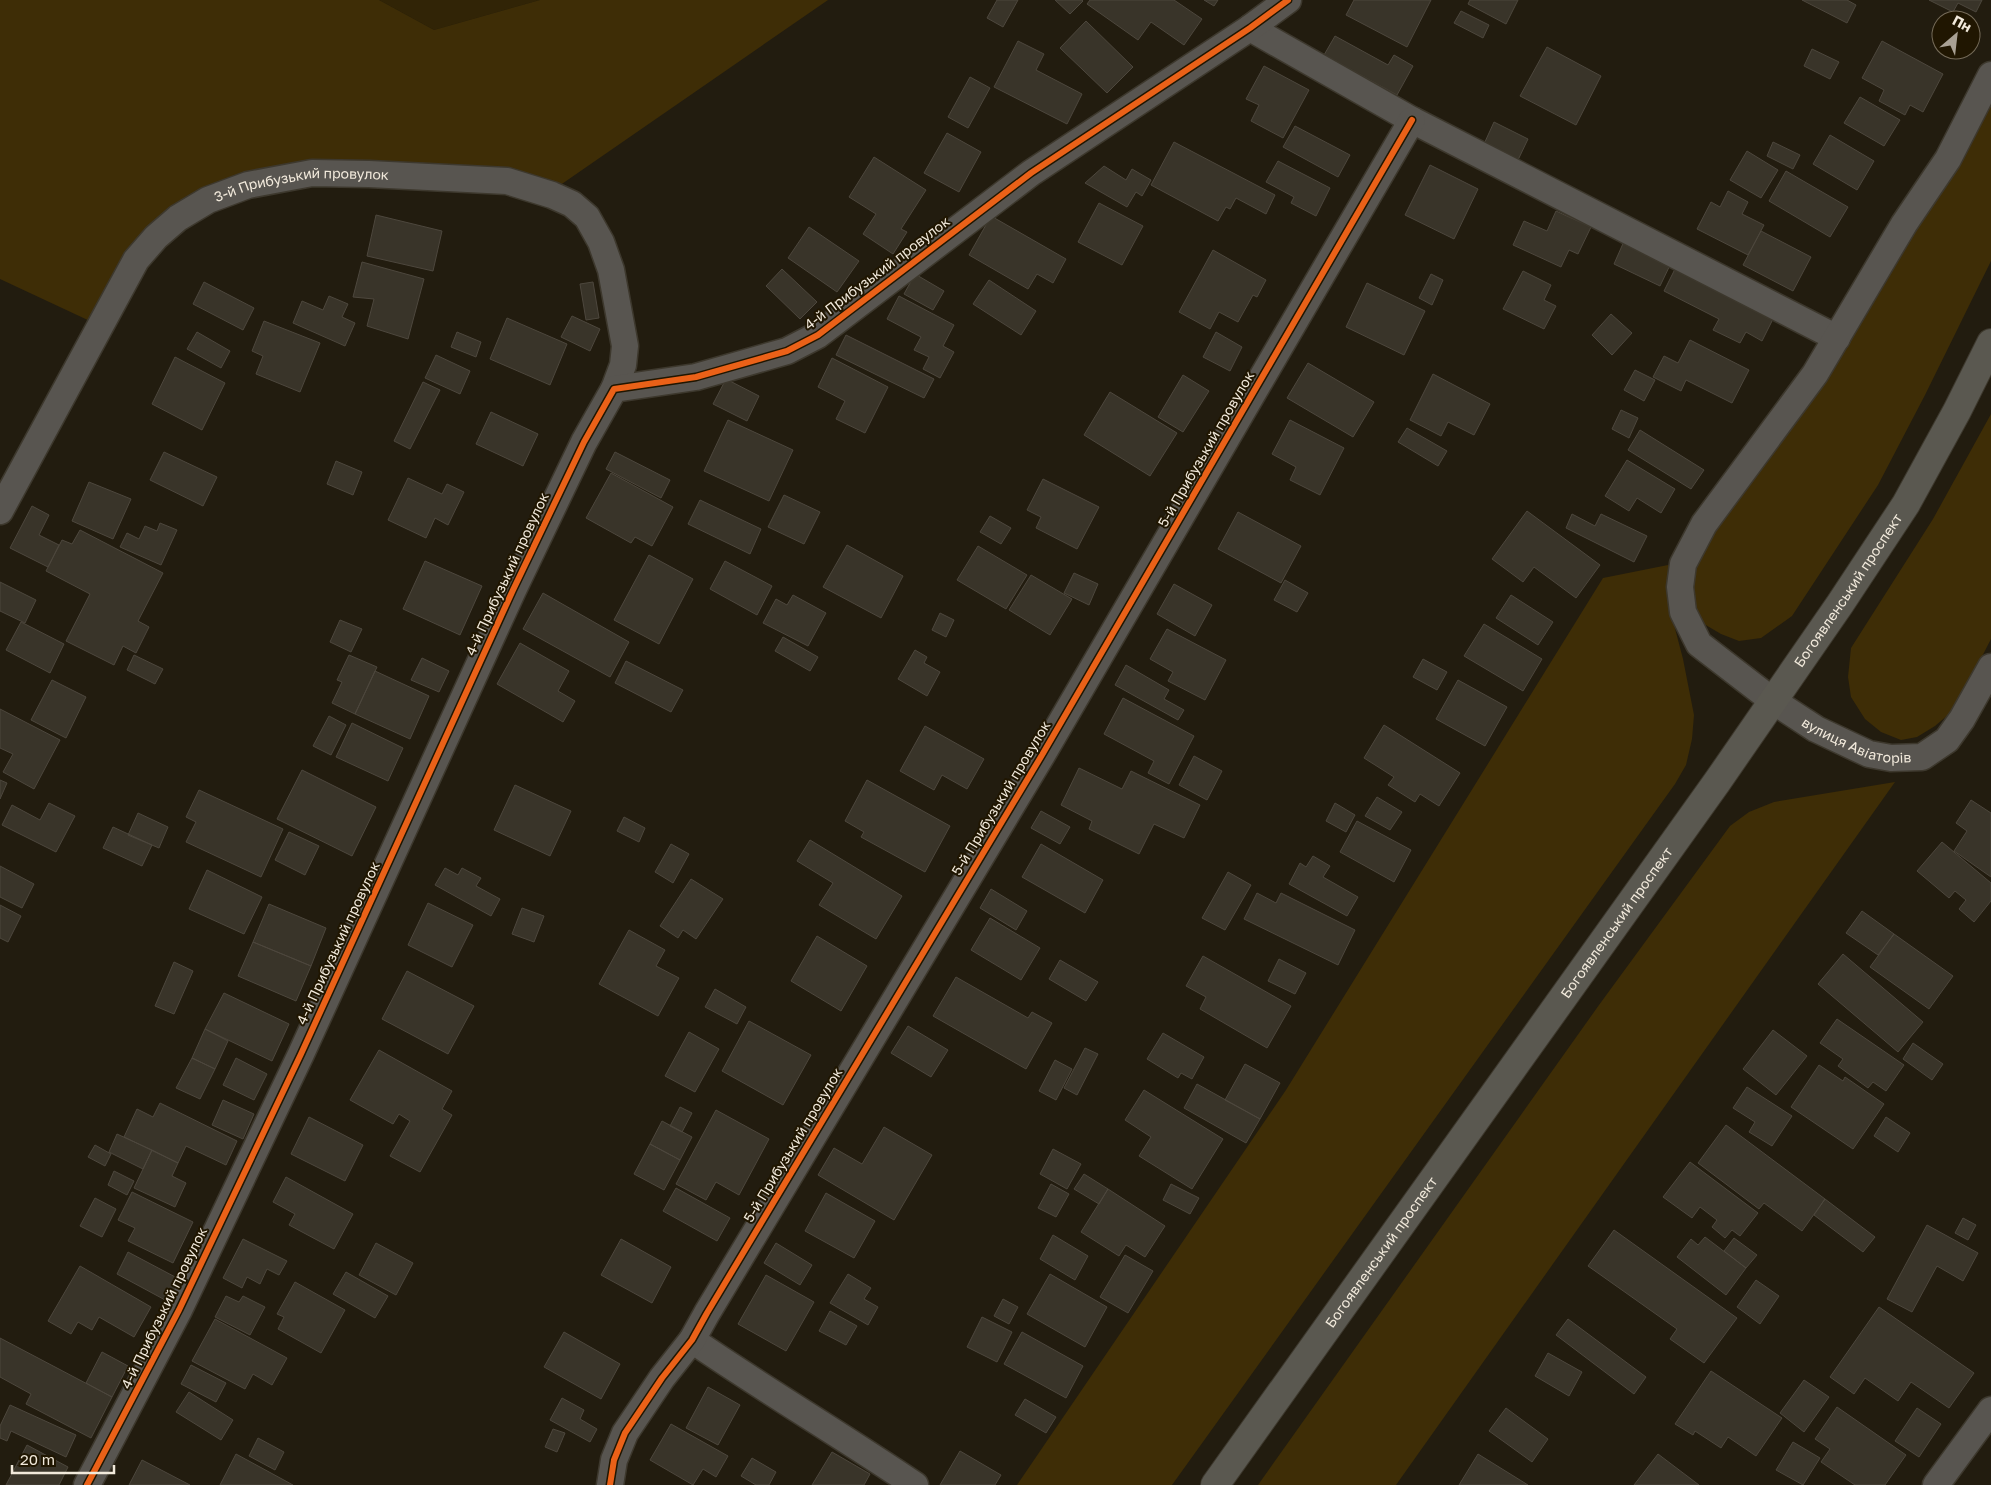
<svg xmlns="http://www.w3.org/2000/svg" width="1991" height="1485" viewBox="0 0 1991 1485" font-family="'Golos Text',sans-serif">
<rect width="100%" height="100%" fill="#221c0f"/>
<!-- built -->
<path fill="#312406" d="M379,0H540L434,30Z"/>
<!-- green -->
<path fill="#3e2d06" d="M0,0H379L434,30L540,0H828L556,188L369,165L205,194L92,322L0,279Z
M1991,104V261L1925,395L1878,485L1792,616L1761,638L1739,641L1721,634L1704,624L1694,607L1690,586L1698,550L1822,380L1862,322L1916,231L1958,166Z
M1991,414V639L1955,709L1935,726L1917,737L1901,740L1881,732L1865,719L1851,697L1848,677L1851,648L1933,519Z
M1673,564L1672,617L1683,659L1694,715L1692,739L1686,765L1675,784L1172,1485H1017L1286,1090L1603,578Z
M1895,782L1396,1485H1258L1599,1005L1730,826L1749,812L1774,802Z"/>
<!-- building -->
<path fill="#393429" stroke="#4d473d" d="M997,0H1018L1003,27L987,18Z
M1055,0H1082L1083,1L1070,14Z
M1090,0H1174L1202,19L1184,45L1151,22L1138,40L1087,4Z
M1204,0H1218L1214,6Z
M1354,0H1431L1407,47L1346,15Z
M1470,0H1518L1506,24L1468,4Z
M1802,0H1847L1856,5L1847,23Z
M1929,0H1982L1976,12L1958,3L1953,12Z
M1461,11L1489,25L1483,38L1454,23Z
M1086,21L1133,67L1107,93L1060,48Z
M1335,36L1388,65L1394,55L1413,66L1397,95L1324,55Z
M1018,41L1044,54L1036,70L1082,94L1067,124L994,87Z
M1882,41L1943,74L1923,112L1910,105L1905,115L1879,101L1884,90L1862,78Z
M1547,47L1601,76L1576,125L1520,96Z
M1812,49L1839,62L1830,79L1804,66Z
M1264,66L1309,90L1283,138L1251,121L1259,105L1246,99Z
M970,77L990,88L968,128L948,117Z
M1860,97L1900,120L1884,146L1844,123Z
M1494,122L1528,139L1518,160L1484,144Z
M1295,126L1350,155L1338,177L1283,147Z
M947,133L981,152L959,192L924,173Z
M1830,135L1874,161L1857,190L1813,164Z
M1174,142L1275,195L1266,214L1236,198L1230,209L1226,207L1218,221L1151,185Z
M1773,142L1800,155L1793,169L1767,156Z
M1747,151L1778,170L1761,198L1730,180Z
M874,157L926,190L901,229L907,232L893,254L863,234L876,214L849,197Z
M1278,161L1330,188L1316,216L1291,203L1294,197L1266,182Z
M1430,165L1478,189L1454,239L1405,215Z
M1104,166L1126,180L1132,169L1151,180L1142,196L1136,192L1127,207L1085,183Z
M1786,171L1848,207L1830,237L1769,201Z
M1728,191L1748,202L1742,214L1764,225L1748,255L1697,229L1711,202L1720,207Z
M1099,203L1143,226L1122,265L1078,242Z
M1556,211L1591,227L1578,254L1569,250L1561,267L1513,245L1524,221L1547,231Z
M376,215L442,231L433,271L367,256Z
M991,216L1066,259L1053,283L1037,274L1028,289L969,255Z
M809,227L859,261L837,292L788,258Z
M1761,231L1811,257L1793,291L1743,265Z
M1625,239L1672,261L1660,286L1614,264Z
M1213,250L1266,280L1257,297L1253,295L1238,322L1219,312L1210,329L1179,312Z
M362,262L424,279L408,339L367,326L374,299L353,297Z
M1677,265L1775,315L1762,341L1746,332L1740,343L1713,330L1719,319L1664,291Z
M782,269L817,302L800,319L766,286Z
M1523,271L1551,285L1544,300L1556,306L1544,329L1503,309Z
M915,274L944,291L933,310L904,294Z
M1431,274L1443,280L1432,305L1419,298Z
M989,280L1036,311L1021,335L973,304Z
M204,282L254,308L243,330L193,304Z
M593,282L599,318L586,320L580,284Z
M1367,283L1425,311L1404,355L1346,327Z
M329,296L348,304L342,317L355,323L345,346L293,323L302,301L323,310Z
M899,296L954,325L943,346L954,352L940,378L923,369L929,357L914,350L921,337L887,319Z
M1611,314L1632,333L1612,355L1592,335Z
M572,316L600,329L590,351L561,337Z
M507,318L567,344L550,385L490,359Z
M264,321L320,343L300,392L256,374L263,356L252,351Z
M197,332L230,351L221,368L187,349Z
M457,332L481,342L476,357L451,347Z
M1216,332L1242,347L1230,371L1203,357Z
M846,335L934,379L924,398L836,355Z
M1690,340L1749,370L1732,403L1686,380L1681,391L1653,377L1664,356L1678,363Z
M436,355L470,371L460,394L425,378Z
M175,357L225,383L202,430L152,404Z
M832,358L888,387L865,433L836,419L845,401L818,387Z
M1308,363L1374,402L1353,437L1287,398Z
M1635,370L1655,380L1644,401L1624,390Z
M1433,374L1490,404L1474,435L1448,422L1441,436L1410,420Z
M1183,375L1209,391L1183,432L1158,417Z
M726,379L759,396L747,421L713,404Z
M423,382L440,390L410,449L394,441Z
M1110,392L1177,433L1150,476L1084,435Z
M1621,410L1638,418L1629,438L1612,429Z
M491,412L538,434L523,466L476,444Z
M728,420L793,450L769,501L704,471Z
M1290,420L1344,448L1320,495L1290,480L1296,467L1272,454Z
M1407,428L1447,451L1438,466L1398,442Z
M1640,430L1704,470L1691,489L1628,450Z
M164,452L217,477L203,506L150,480Z
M615,452L670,480L661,498L606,469Z
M1627,460L1675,489L1661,513L1637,498L1629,511L1605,496Z
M336,461L362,472L353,495L327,484Z
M611,473L673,507L652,546L635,537L631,543L586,518Z
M408,478L442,494L447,484L464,492L448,525L435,518L426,538L388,520Z
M1043,479L1099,507L1077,549L1036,528L1041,517L1027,510Z
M89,482L131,499L113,539L72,521Z
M784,495L820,512L804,544L768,527Z
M700,500L761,529L750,554L688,524Z
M32,506L49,515L39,535L59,545L48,567L10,548Z
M1527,511L1600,565L1576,598L1534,567L1523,582L1492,559Z
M1238,512L1301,546L1281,583L1218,549Z
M1572,514L1595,526L1601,514L1647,536L1634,562L1566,528Z
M990,516L1011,528L1001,544L980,532Z
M160,523L177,530L161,565L120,547L127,533L139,539L145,526L157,531Z
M80,530L163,573L138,621L149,627L136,653L123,646L114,665L66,641L90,594L46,571L62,540L72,544Z
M847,545L903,576L881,618L823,587Z
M978,546L1027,575L1006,609L957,580Z
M649,555L693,579L659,644L614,620Z
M425,561L482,586L460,635L403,609Z
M725,561L772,586L757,615L710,589Z
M1074,573L1098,584L1089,605L1064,593Z
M1031,575L1072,599L1050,635L1009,610Z
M1285,580L1308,593L1297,612L1274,600Z
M0,582L36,600L25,623L0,611Z
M1174,584L1212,605L1195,636L1157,614Z
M543,593L629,642L610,677L523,629Z
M793,595L826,613L808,646L763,623L776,599L787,605Z
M1511,595L1553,622L1538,645L1496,618Z
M940,613L954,620L946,637L932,630Z
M340,620L362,629L351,652L330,642Z
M21,622L64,644L50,673L6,650Z
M1484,624L1542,659L1523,691L1464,656Z
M1167,629L1226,660L1205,700L1168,681L1173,672L1150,659Z
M783,637L818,657L810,671L775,651Z
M520,643L569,671L558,691L575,701L563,722L497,684Z
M915,650L927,657L924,663L940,672L927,696L898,679Z
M134,655L163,669L155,684L127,670Z
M349,655L377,667L355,714L332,703L342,682L337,680Z
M422,658L449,671L439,692L411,680Z
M1423,659L1447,672L1437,690L1413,677Z
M626,661L683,690L671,712L615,683Z
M1126,665L1169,690L1164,699L1184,710L1178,720L1115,685Z
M375,671L429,696L410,739L355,714Z
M52,680L86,697L66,738L31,720Z
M1458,680L1507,707L1485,746L1436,719Z
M1123,698L1194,736L1169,784L1148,773L1154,761L1104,734Z
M0,709L60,740L34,789L3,772L13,754L0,748Z
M329,716L346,725L331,755L313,746Z
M352,723L403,748L388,781L336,757Z
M1384,725L1460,773L1439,806L1420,794L1415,802L1388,785L1394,777L1364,758Z
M925,726L984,759L967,789L942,775L934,790L900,771Z
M1194,756L1222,771L1207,800L1179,785Z
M1079,768L1122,789L1131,771L1200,805L1184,838L1154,824L1139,854L1089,829L1092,821L1061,805Z
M302,770L376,807L352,856L277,819Z
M0,780L7,783L0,799Z
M867,780L950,826L925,872L861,837L864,832L845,821Z
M515,785L571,811L550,856L494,830Z
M199,790L283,829L261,877L186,842L196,822L186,817Z
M1377,797L1402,812L1390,830L1365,816Z
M1971,800L1991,813V877L1954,851L1967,831L1956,823Z
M49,803L75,816L56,852L2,825L12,805L40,820Z
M1335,803L1355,815L1346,832L1326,821Z
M1041,811L1070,827L1060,844L1031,828Z
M138,813L168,827L159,848L128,835Z
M624,817L645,828L639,842L617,831Z
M1357,821L1411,850L1394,882L1340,852Z
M113,827L152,845L142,866L103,848Z
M289,832L319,846L305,875L275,860Z
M810,840L902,896L876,939L819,905L833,883L797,861Z
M1942,842L1991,883V901L1974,922L1959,909L1966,900L1955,891L1949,898L1917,871Z
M671,844L689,854L673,883L655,872Z
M1041,844L1103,880L1085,913L1022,877Z
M1313,856L1330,866L1323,877L1358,897L1347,916L1289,884L1300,863L1306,867Z
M0,866L34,884L22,908L0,897Z
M445,868L458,875L462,868L481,878L476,886L500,899L491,916L435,885Z
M207,870L262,897L244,934L189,909Z
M1228,872L1251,885L1225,930L1202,918Z
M691,879L723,899L696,939L683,930L678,938L660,926Z
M991,889L1027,911L1016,930L980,908Z
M1257,893L1276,903L1281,893L1355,930L1338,965L1244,919Z
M428,903L473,925L452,967L408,945Z
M269,904L326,928L311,966L253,942Z
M0,905L21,916L8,942L0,938Z
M522,908L544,916L534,942L512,934Z
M1862,911L1894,934L1878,955L1846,933Z
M990,918L1040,948L1021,980L971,950Z
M629,930L665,950L656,966L679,978L658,1016L599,984Z
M1894,934L1953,976L1929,1009L1870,967Z
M817,936L867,966L841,1011L791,981Z
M253,942L311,966L296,1001L238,976Z
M1843,954L1923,1022L1898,1052L1818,984Z
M1203,956L1291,1006L1267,1048L1200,1009L1206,997L1186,986Z
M1279,959L1306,973L1295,994L1268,981Z
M1060,960L1098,982L1086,1001L1049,979Z
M174,962L193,971L174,1014L155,1006Z
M407,971L474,1006L448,1054L382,1019Z
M956,977L1028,1018L1032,1012L1052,1023L1026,1069L933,1016Z
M715,989L746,1007L737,1024L705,1007Z
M224,993L289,1024L272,1061L205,1029Z
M1837,1019L1904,1065L1886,1091L1873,1082L1868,1088L1838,1066L1843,1059L1820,1043Z
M749,1021L811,1055L783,1105L722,1071Z
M908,1026L948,1050L931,1077L891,1053Z
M205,1029L228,1041L215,1069L192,1058Z
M1773,1030L1807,1056L1776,1095L1743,1069Z
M689,1032L719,1049L695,1092L665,1076Z
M1163,1033L1204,1057L1192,1079L1181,1073L1178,1078L1147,1059Z
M1913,1043L1943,1064L1932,1080L1903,1059Z
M1085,1048L1098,1054L1077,1095L1064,1088Z
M379,1050L452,1091L442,1109L452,1115L420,1172L390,1156L410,1121L399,1114L393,1124L350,1100Z
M192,1058L215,1069L200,1099L176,1088Z
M236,1058L267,1074L254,1100L223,1085Z
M1055,1060L1072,1069L1056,1100L1039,1091Z
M1245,1064L1280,1083L1260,1119L1225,1100Z
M1819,1065L1843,1081L1845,1077L1884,1104L1853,1149L1791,1107Z
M1197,1084L1260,1119L1246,1143L1184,1108Z
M1747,1087L1792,1116L1772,1146L1749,1132L1755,1122L1733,1108Z
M1144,1090L1223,1139L1192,1189L1139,1156L1151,1137L1125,1120Z
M223,1100L254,1114L243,1139L212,1125Z
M160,1103L237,1141L226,1165L186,1146L178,1163L124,1137L137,1109L153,1117Z
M680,1107L692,1113L682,1132L670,1126Z
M716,1110L769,1139L739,1195L716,1182L706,1200L676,1184Z
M309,1117L363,1145L345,1181L291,1154Z
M1886,1117L1910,1133L1898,1152L1874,1136Z
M662,1121L692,1137L680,1160L650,1144Z
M1726,1125L1825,1199L1802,1231L1764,1203L1759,1209L1698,1163Z
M884,1127L932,1155L894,1220L818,1175L834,1148L862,1164Z
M117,1134L152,1150L143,1169L109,1152Z
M650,1144L680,1160L664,1190L634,1174Z
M95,1145L111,1154L105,1166L88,1157Z
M1053,1149L1081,1164L1067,1189L1040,1174Z
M152,1150L178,1163L172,1176L186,1183L175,1207L134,1188Z
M1690,1162L1758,1213L1740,1236L1732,1230L1725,1238L1712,1227L1717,1220L1700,1207L1692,1218L1663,1197Z
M114,1171L134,1181L127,1195L108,1185Z
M1084,1174L1108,1189L1099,1204L1074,1189Z
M286,1177L353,1214L334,1249L289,1225L295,1214L273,1202Z
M1051,1184L1069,1194L1056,1217L1038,1208Z
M1171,1184L1199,1198L1190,1214L1163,1200Z
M676,1188L730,1218L717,1241L663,1211Z
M1108,1189L1165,1226L1145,1257L1126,1245L1119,1256L1081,1232Z
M132,1192L193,1222L173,1263L128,1241L135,1228L118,1220Z
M826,1193L875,1221L854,1258L805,1231Z
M95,1198L116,1209L102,1237L80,1226Z
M1825,1199L1875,1237L1863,1252L1814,1215Z
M1963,1218L1976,1225L1968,1240L1955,1233Z
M1927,1225L1978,1253L1963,1281L1937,1266L1912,1312L1887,1299Z
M1614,1230L1737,1318L1704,1363L1670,1339L1677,1329L1588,1266Z
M1053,1235L1088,1256L1075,1280L1040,1259Z
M1705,1237L1746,1268L1726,1295L1677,1257L1691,1239L1698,1245Z
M1734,1238L1757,1255L1746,1268L1724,1251Z
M243,1239L287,1261L279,1275L267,1269L260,1284L247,1277L242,1288L223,1278Z
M621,1239L671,1267L652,1303L601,1275Z
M376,1243L413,1263L396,1295L359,1275Z
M776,1243L812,1265L800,1285L764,1263Z
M128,1252L179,1279L167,1301L117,1274Z
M1125,1255L1153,1271L1128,1313L1100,1297Z
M80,1266L151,1307L134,1337L99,1317L92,1330L78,1322L71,1334L48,1321Z
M346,1272L388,1296L375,1318L333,1294Z
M848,1274L871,1288L864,1299L878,1307L868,1325L830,1303Z
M1050,1274L1107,1307L1085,1347L1027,1314Z
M766,1275L814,1302L786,1351L738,1324Z
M1756,1280L1779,1296L1760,1324L1737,1307Z
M295,1282L345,1310L321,1353L278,1329L284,1317L277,1314Z
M226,1296L239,1302L243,1296L265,1307L250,1335L215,1317Z
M1003,1299L1018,1307L1009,1324L994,1316Z
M1879,1307L1974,1373L1949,1408L1911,1382L1898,1401L1865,1378L1854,1394L1830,1377Z
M830,1311L857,1326L846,1345L819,1331Z
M982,1317L1012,1332L997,1362L967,1347Z
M215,1319L287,1358L272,1385L253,1374L245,1389L192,1361Z
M1568,1319L1646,1377L1634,1394L1556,1335Z
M564,1332L620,1364L601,1399L544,1367Z
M1022,1332L1083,1366L1066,1398L1004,1364Z
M0,1338L112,1397L91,1438L26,1404L31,1394L0,1377Z
M102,1352L128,1366L112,1397L86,1383Z
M1548,1353L1582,1372L1569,1396L1535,1376Z
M191,1365L226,1383L216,1402L181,1384Z
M1711,1371L1782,1418L1756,1456L1728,1437L1721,1448L1695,1431L1693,1435L1675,1424Z
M1804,1380L1829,1397L1804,1432L1780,1413Z
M708,1387L740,1405L718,1445L686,1428Z
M189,1392L233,1420L221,1440L176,1412Z
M562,1398L584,1410L580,1419L597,1429L590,1442L550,1420Z
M1025,1399L1056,1417L1046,1433L1015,1415Z
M10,1405L76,1435L66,1457L11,1431L7,1441L0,1438V1426Z
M1837,1407L1906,1455L1885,1485H1855L1821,1462L1830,1449L1815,1439Z
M1506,1408L1548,1439L1532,1462L1489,1431Z
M1917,1408L1941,1424L1919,1457L1895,1441Z
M671,1424L728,1456L716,1477L703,1469L693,1485L650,1460Z
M553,1429L565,1433L557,1452L545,1447Z
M258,1438L284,1452L275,1470L249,1456Z
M1793,1442L1820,1458L1803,1485L1776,1470Z
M27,1445L68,1467L59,1485H6Z
M960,1451L1001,1475L995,1485H940Z
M832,1452L870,1474L864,1485H812Z
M236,1454L293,1485H220Z
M1478,1454L1528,1485H1459Z
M1658,1454L1699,1485H1634Z
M752,1458L776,1472L769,1485H756L741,1476Z
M142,1460L190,1485H129Z"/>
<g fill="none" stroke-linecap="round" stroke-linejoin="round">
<defs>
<g id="street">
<path d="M1250,28L1412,120L1837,338"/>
<path id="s1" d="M1991,75L1948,159L1904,224L1815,374L1704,524L1683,564L1680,587L1683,612L1699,644L1773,701L1816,729L1869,754L1891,758L1922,757L1947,740L1962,719L1991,667"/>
<path id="s2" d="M0,511L136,260L156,237L178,218L208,200L248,185L312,173L369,174L507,181L552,195L572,204L587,217L601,242L611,270L625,346L623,365L614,389"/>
<path d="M692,1340C765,1390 841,1435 915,1485"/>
<path d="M87,1485L179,1310L301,1054L513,590L584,442L614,389L696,377L787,351L818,335L1031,173L1250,28L1288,0"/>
<path d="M610,1485L614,1460L625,1433L662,1378L692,1340L707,1313L1042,755L1412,120"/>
<path d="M1936,1485L1991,1410"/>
</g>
<g id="secondary">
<path id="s3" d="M1215,1485L1717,782L1840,604L1906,504L1957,411L1991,343"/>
</g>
</defs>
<!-- street casing -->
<use href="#street" stroke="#3d382d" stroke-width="29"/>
<!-- secondary casing -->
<use href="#secondary" stroke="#3d382d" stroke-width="30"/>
<!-- street -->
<use href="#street" stroke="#585550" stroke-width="26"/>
<!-- secondary -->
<use href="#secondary" stroke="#5a5850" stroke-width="28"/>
<defs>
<path id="cycleway" d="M87,1485L179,1310L301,1054L513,590L584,442L614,389L696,377L787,351L818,335L1031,173L1250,28L1288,0
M610,1485L614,1460L625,1433L662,1378L692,1340L707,1313L1042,755L1412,120"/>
</defs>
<!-- cycleway casing -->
<use href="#cycleway" stroke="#201601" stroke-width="9"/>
<!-- cycleway -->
<use href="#cycleway" stroke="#ea6118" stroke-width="6"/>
</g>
<g text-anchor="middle" stroke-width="4" stroke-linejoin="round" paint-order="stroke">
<!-- street labels -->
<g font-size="14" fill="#f1e9db" stroke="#201601">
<text dy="5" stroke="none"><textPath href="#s2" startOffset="476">3-й Прибузький провулок</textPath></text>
<text transform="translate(877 273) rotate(-37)" y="5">4-й Прибузький провулок</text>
<text transform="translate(1206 449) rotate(-60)" y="5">5-й Прибузький провулок</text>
<text transform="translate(507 574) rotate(-65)" y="5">4-й Прибузький провулок</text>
<text dy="5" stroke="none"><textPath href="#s3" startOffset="1096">Богоявленський проспект</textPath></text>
<text dy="5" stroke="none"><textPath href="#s1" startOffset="851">вулиця Авіаторів</textPath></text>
<text transform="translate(1001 798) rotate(-59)" y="5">5-й Прибузький провулок</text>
<text dy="5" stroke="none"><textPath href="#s3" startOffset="691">Богоявленський проспект</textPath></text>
<text transform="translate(338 943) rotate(-65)" y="5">4-й Прибузький провулок</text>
<text transform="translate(793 1145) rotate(-59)" y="5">5-й Прибузький провулок</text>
<text dy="5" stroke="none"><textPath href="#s3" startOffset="286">Богоявленський проспект</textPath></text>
<text transform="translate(164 1308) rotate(-64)" y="5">4-й Прибузький провулок</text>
</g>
</g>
<!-- north arrow -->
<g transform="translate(1956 35) rotate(28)"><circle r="24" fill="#201601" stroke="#746a58"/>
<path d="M0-4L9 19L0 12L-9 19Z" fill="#a9a194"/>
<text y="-8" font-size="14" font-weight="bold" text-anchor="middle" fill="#f1e9db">Пн</text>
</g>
<!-- scale -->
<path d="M12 1465v8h102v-8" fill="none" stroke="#f1e9db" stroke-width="2.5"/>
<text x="20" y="1465" font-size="15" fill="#f1e9db" stroke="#201601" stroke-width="4" paint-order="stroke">20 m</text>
</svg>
